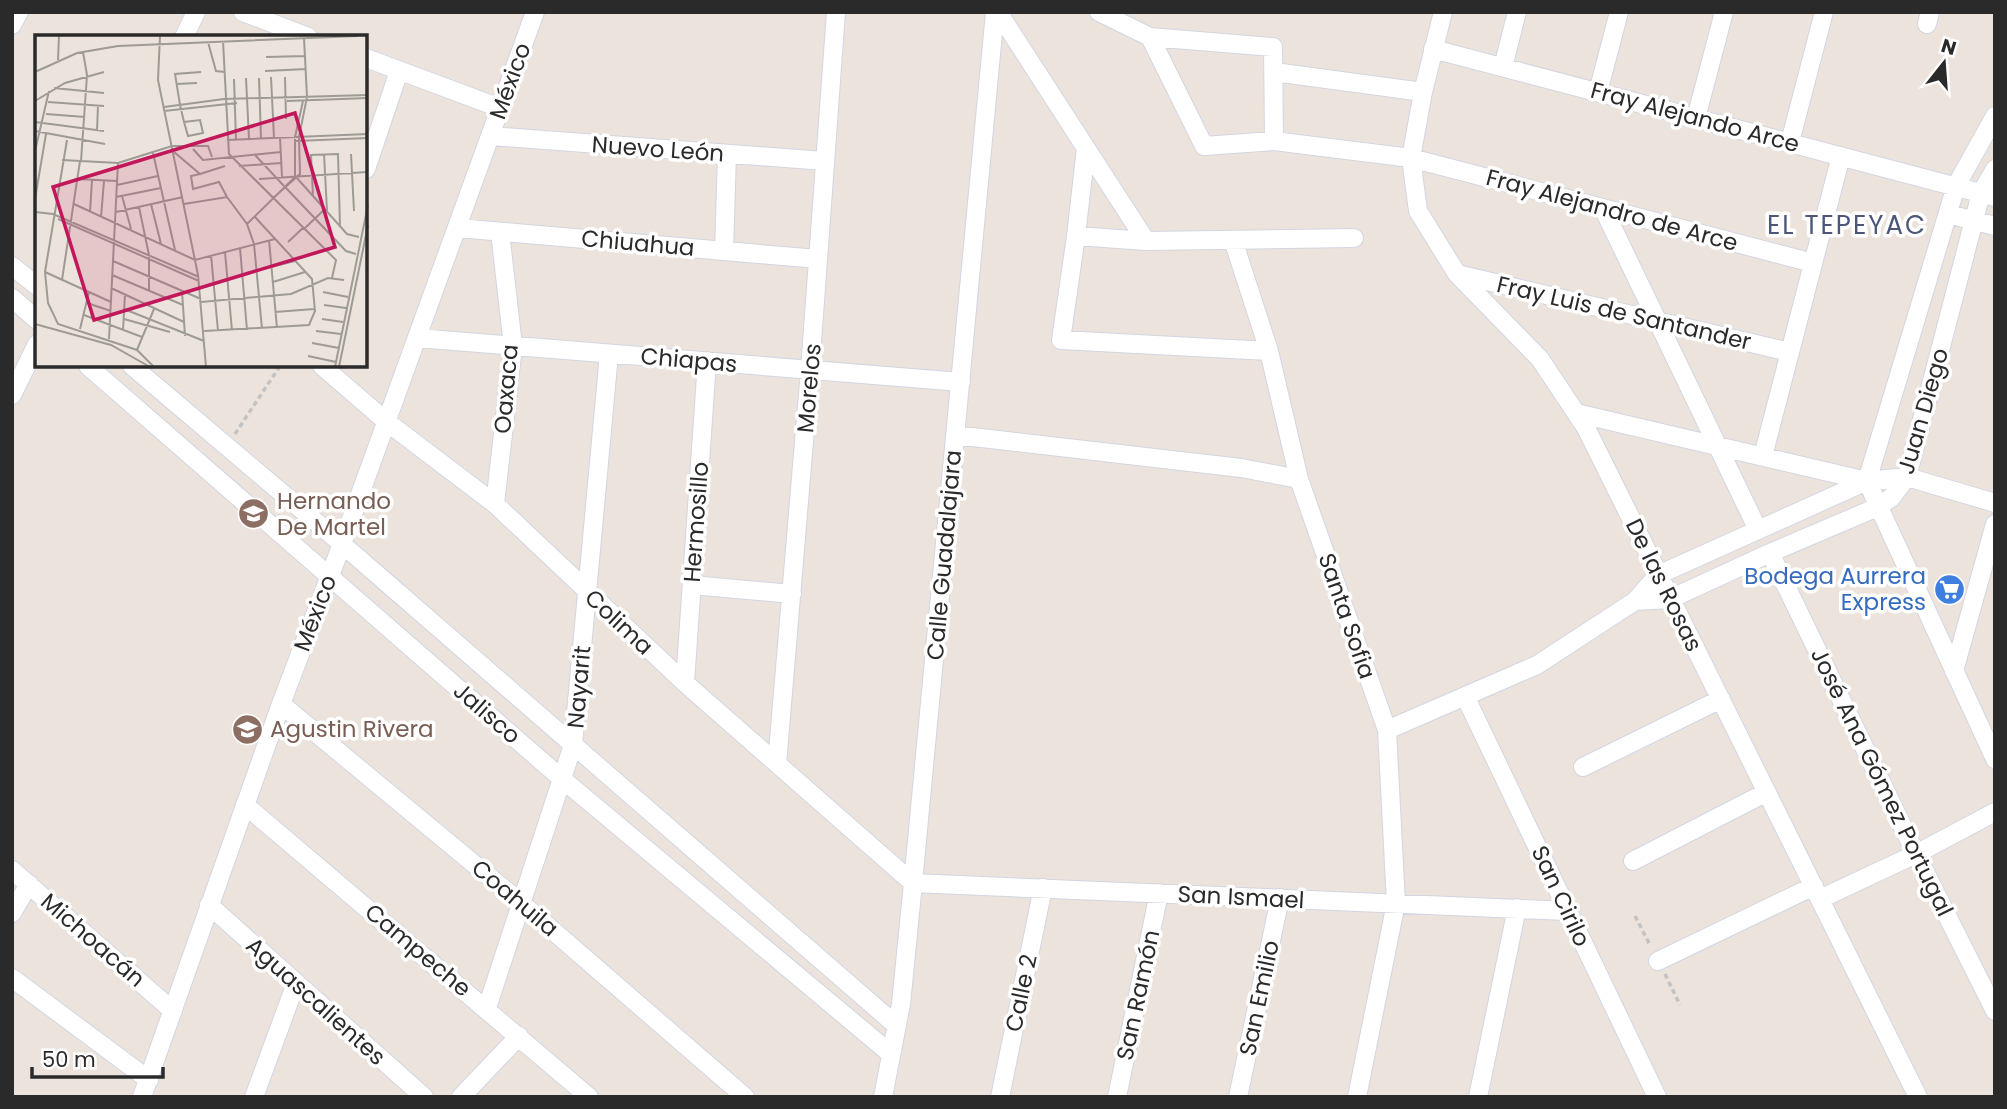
<svg xmlns="http://www.w3.org/2000/svg" width="2007" height="1109" viewBox="0 0 2007 1109" font-family="Poppins,sans-serif">
<rect width="100%" height="100%" fill="#ece4dc"/>
<g fill="none" stroke-linecap="round" stroke-linejoin="round">
<defs>
<path id="minor" d="M243,12L308,37
M998,12L1146,241L1076,236L1061,340L1269,351L1299,479
M1099,12L1150,37L1273,47L1274,141
M1443,12L1423,92L1411,158L1418,211L1457,274L1540,359L1586,428L1918,1097
M1927,24L1930,12
M12,25L19,12
M184,37L196,12
M1150,37L1204,146L1274,141L1411,158L1813,263
M1433,49L1995,197
M366,58L500,108
M1503,67L1517,12
M1274,72L1423,92
M1598,92L1619,12
M1696,118L1724,12
M490,136L825,161
M1790,142L1824,12
M366,169L399,71
M1603,208L1758,530
M1948,214L1995,226
M457,228L818,259
M1076,236L1086,148
M1233,240L1269,351
M1146,241L1354,238
M724,251L727,154
M12,266L37,286
M1457,274L1790,352
M12,298L37,320
M417,338L961,382
M88,366L561,778L891,1054
M132,366L342,544L897,1026
M322,366L387,422L495,504L685,683L913,883L1568,911
M12,395L37,344
M1576,413L1867,481L1907,477L1995,503
M955,435L1241,468L1299,479L1387,730L1396,903L1357,1097
M1763,456L1841,156
M1867,481L1956,186L1995,116
M1867,481L1995,759
M495,504L513,346L500,232
M1770,553L1916,854L1995,1011
M692,585L792,594
M1635,601L1670,599L1770,553L1873,509L1891,498L1907,477L1981,193L1995,169
M1954,671L1995,524
M685,683L707,361
M1465,696L1657,1097
M281,704L521,903L745,1097
M1387,730L1537,665L1635,601L1658,575L1867,481
M777,764L810,370L836,12
M1583,767L1721,699
M245,805L589,1097
M1633,861L1767,792
M12,870L173,1011
M1820,899L1916,854L1995,812
M209,905L424,1097
M12,913L29,884
M1658,961L1814,886
M12,978L149,1080
M487,1008L573,745L609,354
M142,1097L281,704L342,544L535,12
M254,1097L296,983
M461,1097L519,1036
M883,1097L901,1004L913,883L995,12
M1000,1097L1043,888
M1117,1097L1159,893
M1238,1097L1280,898
M1478,1097L1517,908"/>
</defs>
<!-- minor casing -->
<use href="#minor" stroke="#d2d5e2" stroke-width="20"/>
<!-- path -->
<path stroke="#c3c3c3" stroke-width="3.5" stroke-dasharray="5 3.5" stroke-linecap="butt" d="M235,434L280,366
M1635,916L1650,945
M1665,974L1680,1005"/>
<!-- minor -->
<use href="#minor" stroke="#fff" stroke-width="18"/>
</g>
<!-- icons -->
<defs>
<symbol id="school-disc" viewBox="-11 -11 22 22"><circle r="9.5" fill="#8d6e63" stroke="#fff"/><path d="M0-5L7-2L0 1L-7-2ZM-4 1L0 2.5L4 1V4Q0 6-4 4Z" fill="#fff"/></symbol>
<symbol id="supermarket-disc" viewBox="-11 -11 22 22"><circle r="9.5" fill="#3f7fe0" stroke="#fff"/><path d="M-6-5.5h2.5l.6 2H6L4.5 2H-2.5L-4.4-4H-6ZM-1.5 3.2a1.3 1.3 0 1 0 .1 0ZM3 3.2a1.3 1.3 0 1 0 .1 0Z" fill="#fff"/></symbol>
</defs>
<g fill-rule="evenodd">
<use href="#school-disc" x="236" y="496" width="35" height="35"/>
<use href="#supermarket-disc" x="1932" y="572" width="35" height="35"/>
<use href="#school-disc" x="230" y="712" width="35" height="35"/>
</g>
<g text-anchor="middle" stroke-width="7" stroke-linejoin="round" paint-order="stroke">
<!-- street labels -->
<g font-size="23" fill="#2a2a2a" stroke="#fff">
<text transform="translate(510 81) rotate(-70)" y="8">México</text>
<text transform="translate(1695 117) rotate(15)" y="8">Fray Alejando Arce</text>
<text transform="translate(658 149) rotate(4)" y="8">Nuevo León</text>
<text transform="translate(1612 210) rotate(15)" y="8">Fray Alejandro de Arce</text>
<text transform="translate(638 243) rotate(5)" y="8">Chiuahua</text>
<text transform="translate(1624 313) rotate(13)" y="8">Fray Luis de Santander</text>
<text transform="translate(689 360) rotate(5)" y="8">Chiapas</text>
<text transform="translate(809 388) rotate(-85)" y="8">Morelos</text>
<text transform="translate(506 389) rotate(-85)" y="8">Oaxaca</text>
<text transform="translate(1923 411) rotate(-74)" y="8">Juan Diego</text>
<text transform="translate(696 522) rotate(-86)" y="8">Hermosillo</text>
<text transform="translate(944 555) rotate(-85)" y="8">Calle Guadalajara</text>
<text transform="translate(1664 585) rotate(64)" y="8">De las Rosas</text>
<text transform="translate(315 613) rotate(-69)" y="8">México</text>
<text transform="translate(1347 616) rotate(71)" y="8">Santa Sofia</text>
<text transform="translate(619 622) rotate(43)" y="8">Colima</text>
<text transform="translate(579 687) rotate(-85)" y="8">Nayarit</text>
<text transform="translate(487 713) rotate(41)" y="8">Jalisco</text>
<text transform="translate(1882 782) rotate(64)" y="8">José Ana Gómez Portugal</text>
<text transform="translate(1561 896) rotate(65)" y="8">San Cirilo</text>
<text transform="translate(1241 897) rotate(3)" y="8">San Ismael</text>
<text transform="translate(515 898) rotate(40)" y="8">Coahuila</text>
<text transform="translate(93 940) rotate(41)" y="8">Michoacán</text>
<text transform="translate(418 950) rotate(40)" y="8">Campeche</text>
<text transform="translate(1021 993) rotate(-78)" y="8">Calle 2</text>
<text transform="translate(1138 995) rotate(-78)" y="8">San Ramón</text>
<text transform="translate(1259 998) rotate(-78)" y="8">San Emilio</text>
<text transform="translate(316 1001) rotate(42)" y="8">Aguascalientes</text>
</g>
<!-- education labels -->
<g font-size="23" fill="#785e54" stroke="#fff" text-anchor="start">
<text x="277" y="509">Hernando<tspan x="277" dy="26">De Martel</tspan></text>
<text x="270" y="737">Agustin Rivera</text>
</g>
<!-- shop labels -->
<g font-size="23" fill="#366cbe" stroke="#fff" text-anchor="end">
<text x="1926" y="584">Bodega Aurrera<tspan x="1926" dy="26">Express</tspan></text>
</g>
<!-- quarter labels -->
<g font-size="26" letter-spacing="2" fill="#4c5679" stroke="#fff">
<text x="1847" y="234">EL TEPEYAC</text>
</g>
</g>
<!-- overview -->
<g transform="translate(35 35)">
<rect width="332" height="332" fill="#ece4dc"/>
<path fill="none" stroke="#9e9a95" stroke-width="2" d="M125,1L123,45L163,240L171,332M188,6L194,119L301,225L297,243M173,7L181,36L190,37M231,22L270,21M23,25L24,1M230,36L271,34M0,37L42,18L83,11L323,1M236,42L239,103M250,42L251,84M211,43L214,104M224,43L226,104M199,44L201,105M141,49L162,48M19,53L69,58M0,66L30,48L69,37M252,66L333,63M13,67L69,71M129,72L189,64L333,60M129,76L202,68M11,79L50,82M0,87L69,96M149,87L165,85L168,98L153,101L149,87L145,70L140,39L166,37M0,96L70,109M62,96L63,70M245,103L247,142M32,105L10,237L13,268L23,289L102,315L119,332M192,105L333,99M261,106L333,103M158,114L168,125L246,117M0,116L14,56M139,117L165,139L156,141L158,154L184,147L192,162M118,118L140,215M219,119L249,151M289,119L292,176M316,119L319,176M27,125L83,128L137,111H173L177,122M46,126L52,40L48,17M204,131L246,128M165,139L190,131M260,141V102L268,66M261,142L312,199L324,202M42,144L82,146M224,144L332,137M82,150L123,141M251,153L311,216L321,219M87,161L96,194M278,161L276,120L303,119L305,191M81,162L126,153M0,164L11,99M237,164L265,139L264,102L272,62L269,3M39,169L160,225L240,204M116,169L126,209M149,169L192,162L212,189L219,209L227,294M104,172L114,220V255M0,177L18,179L164,242M55,177L57,145M81,177L148,162M66,182L69,146M23,184L164,246M212,189L260,142M270,193L290,174M234,205L242,293M253,207L269,192M205,213L212,295M190,217L197,296M176,220L183,296M78,226L166,264M236,232L260,226M10,237L76,267M77,240L148,270M27,245L45,126M238,247L270,237M76,253L149,287M147,256L150,301M288,257L313,262M166,267L256,259L293,243L309,245M52,268L76,276M289,270L311,273M89,274L169,306M240,277L279,274M49,280L107,302M89,284L135,297M287,284L308,287M0,289L76,310L115,332M45,294L54,257M88,295L90,259M169,296L274,290L280,276L277,244L220,182M281,296L306,299M74,304L83,128M277,308L304,313M102,315L119,274M273,321L301,327M300,332L333,170M304,332L333,190"/>
<path fill="#c2185b" fill-opacity="0.15" stroke="#c2185b" stroke-width="3.5" d="M260,78L300,212L59,285L18,152Z"/>
<rect width="332" height="332" fill="none" stroke="#2a2a2a" stroke-width="3.5"/>
</g>
<!-- border -->
<rect width="2007" height="1109" fill="none" stroke="#2a2a2a" stroke-width="28"/>
<!-- north arrow -->
<g transform="translate(1944 63) rotate(17)" stroke="#ffffff" stroke-width="5" paint-order="stroke">
<path d="M0-5L12 26L0 18L-12 26Z" fill="#2a2a2a"/>
<text y="-10" font-size="19" font-weight="bold" text-anchor="middle" fill="#2a2a2a">N</text>
</g>
<!-- scale -->
<path d="M32 1067v10h131v-10" fill="none" stroke="#2a2a2a" stroke-width="3.5"/>
<text x="42" y="1067" font-size="21" fill="#2a2a2a" stroke="#ffffff" stroke-width="5" paint-order="stroke">50 m</text>
</svg>
